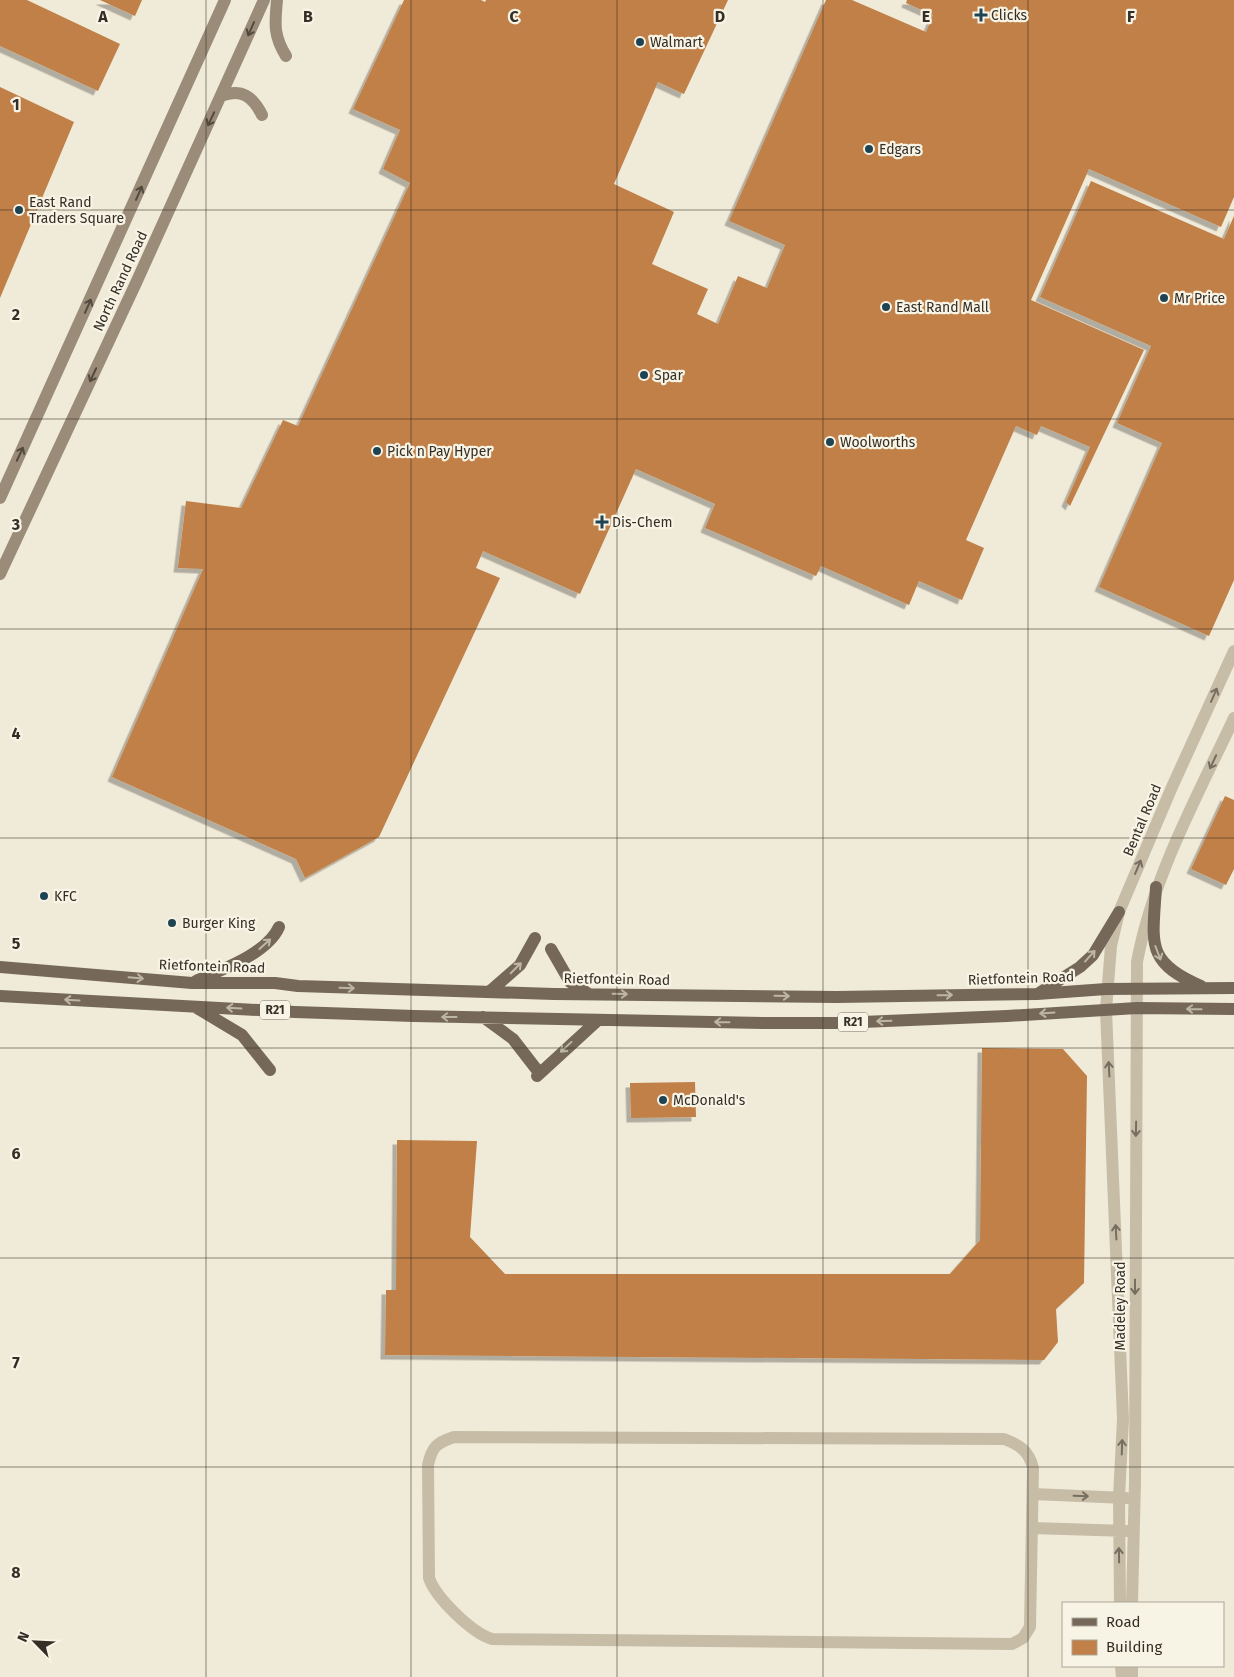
<svg xmlns="http://www.w3.org/2000/svg" width="1234" height="1677" viewBox="0 0 1234 1677" font-family="'Fira Sans',sans-serif">
<defs>
<filter id="shadow"><feDropShadow dx="-4.5" dy="4.5" stdDeviation="0" flood-color="#0004"/></filter>
</defs>
<rect width="100%" height="100%" fill="#f0ead9"/>
<!-- building -->
<path fill="#c08047" filter="url(#shadow)" d="M0,0H27L120,44L98,91L0,46Z
M100,0H142L135,16Z
M404,0H481L485,2L486,0H728L684,94L658,82L614,184L674,212L652,264L708,289L697,314L718,324L738,276L767,288L785,245L729,221L826,0H852L926,32L933,15L906,3L907,0H1234V197L1221,227L1089,169L1031,300L1144,350L1070,506L1066,502L1090,447L1041,426L1037,435L1016,426L966,540L984,548L962,600L919,581L909,605L821,566L816,576L705,528L715,504L636,469L580,594L483,551L476,568L500,578L379,837L305,878L296,859L112,777L203,569L178,568L186,501L241,508L283,420L298,426L410,183L383,169L400,130L353,109Z
M0,87L74,122L0,298Z
M1091,181L1224,239L1234,216V580L1209,636L1099,587L1162,443L1117,423L1151,346L1040,297Z
M1225,796L1234,800V869L1226,885L1191,869Z
M982,1048L1063,1049L1087,1076L1084,1283L1056,1309L1058,1342L1044,1360L385,1355L386,1290H396L397,1140L477,1141L470,1237L505,1274H950L980,1240Z
M695,1082L696,1117L631,1118L630,1083Z"/>
<g fill="none" stroke-linecap="round" stroke-linejoin="round">
<!-- minor -->
<path stroke="#c7bda6" stroke-width="12" d="M454,1437L1004,1439C1020,1445 1029,1451 1033,1468L1030,1627L1023,1638L1012,1644L492,1639C472,1633 436,1598 429,1578L428,1465C432,1447 436,1443 454,1437Z
M1033,1494L1126,1498
M1032,1528L1128,1531
M1120,1603L1119,1497L1123,1419L1106,1010L1111,946L1119,912L1172,787L1234,651
M1132,1603L1135,1482L1137,962C1153,876 1197,797 1234,718
M1121,1666L1122,1677
M1132,1677V1666"/>
<!-- secondary -->
<path stroke="#9a8c78" stroke-width="12" d="M277,0C275,23 273,35 286,56
M221,96C242,88 253,97 262,115
M0,498L225,0
M0,574L136,283L264,0"/>
<!-- primary -->
<path stroke="#756858" stroke-width="12" d="M1156,887C1153,942 1144,962 1201,986
M551,949L570,982L589,994
M0,967L192,983H275L298,986L554,994L837,997L1037,994L1106,989L1234,988
M196,981C221,970 267,954 279,927
M489,992L520,965L535,938
M1039,993L1080,967L1093,955L1119,912
M0,996L295,1012L414,1016L763,1023H838L1007,1016L1137,1008L1234,1009
M197,1008L242,1035L270,1070
M483,1017L513,1039L537,1070
M537,1076L597,1021"/>
</g>
<!-- one-way arrows -->
<defs><path id="oneway-shaft" d="M-6 0H5M1.5-3L5.5 0L1.5 3" fill="none" stroke-width="1.6" stroke-linecap="round" stroke-linejoin="round" transform="scale(1.25)"/></defs>
<g stroke="#534a3f">
<use href="#oneway-shaft" transform="translate(251 29) rotate(114)"/>
<use href="#oneway-shaft" transform="translate(211 119) rotate(115)"/>
<use href="#oneway-shaft" transform="translate(139 193) rotate(-66)"/>
<use href="#oneway-shaft" transform="translate(88 306) rotate(-66)"/>
<use href="#oneway-shaft" transform="translate(93 375) rotate(115)"/>
<use href="#oneway-shaft" transform="translate(20 454) rotate(-65)"/>
</g>
<g stroke="#766e60">
<use href="#oneway-shaft" transform="translate(1214 695) rotate(-66)"/>
<use href="#oneway-shaft" transform="translate(1213 762) rotate(115)"/>
<use href="#oneway-shaft" transform="translate(1138 867) rotate(-67)"/>
<use href="#oneway-shaft" transform="translate(1109 1069) rotate(-93)"/>
<use href="#oneway-shaft" transform="translate(1136 1129) rotate(91)"/>
<use href="#oneway-shaft" transform="translate(1116 1232) rotate(-93)"/>
<use href="#oneway-shaft" transform="translate(1135 1287) rotate(90)"/>
<use href="#oneway-shaft" transform="translate(1122 1447) rotate(-88)"/>
<use href="#oneway-shaft" transform="translate(1081 1496) rotate(2)"/>
<use href="#oneway-shaft" transform="translate(1119 1555) rotate(-91)"/>
</g>
<g stroke="#bdb5a6">
<use href="#oneway-shaft" transform="translate(265 944) rotate(-42)"/>
<use href="#oneway-shaft" transform="translate(1158 953) rotate(69)"/>
<use href="#oneway-shaft" transform="translate(1090 956) rotate(-48)"/>
<use href="#oneway-shaft" transform="translate(516 968) rotate(-45)"/>
<use href="#oneway-shaft" transform="translate(136 978) rotate(5)"/>
<use href="#oneway-shaft" transform="translate(347 988) rotate(2)"/>
<use href="#oneway-shaft" transform="translate(620 994) rotate(1)"/>
<use href="#oneway-shaft" transform="translate(945 995) rotate(-1)"/>
<use href="#oneway-shaft" transform="translate(782 996) rotate(1)"/>
<use href="#oneway-shaft" transform="translate(72 1000) rotate(-177)"/>
<use href="#oneway-shaft" transform="translate(234 1008) rotate(-177)"/>
<use href="#oneway-shaft" transform="translate(1194 1009) rotate(-179)"/>
<use href="#oneway-shaft" transform="translate(1047 1013) rotate(176)"/>
<use href="#oneway-shaft" transform="translate(449 1017) rotate(-180)"/>
<use href="#oneway-shaft" transform="translate(884 1021) rotate(178)"/>
<use href="#oneway-shaft" transform="translate(722 1022) rotate(-179)"/>
<use href="#oneway-shaft" transform="translate(566 1047) rotate(137)"/>
</g>
<!-- grid -->
<path fill="none" stroke="#342e26" stroke-width="1" stroke-opacity="0.55" d="M206,0V1677M411,0V1677M617,0V1677M823,0V1677M1028,0V1677M0,210H1234M0,419H1234M0,629H1234M0,838H1234M0,1048H1234M0,1258H1234M0,1467H1234"/>
<!-- markers -->
<g fill="#1e4353" stroke="#f8f4e5" stroke-width="2">
<path d="M978.5 7.5h5v5h5v5h-5v5h-5v-5h-5v-5h5z"/>
<circle cx="640" cy="42" r="5"/>
<circle cx="869" cy="149" r="5"/>
<circle cx="19" cy="210" r="5"/>
<circle cx="1164" cy="298" r="5"/>
<circle cx="886" cy="307" r="5"/>
<circle cx="644" cy="375" r="5"/>
<circle cx="830" cy="442" r="5"/>
<circle cx="377" cy="451" r="5"/>
<path d="M599.5 514.5h5v5h5v5h-5v5h-5v-5h-5v-5h5z"/>
<circle cx="44" cy="896" r="5"/>
<circle cx="172" cy="923" r="5"/>
<circle cx="663" cy="1100" r="5"/>
</g>
<g text-anchor="middle" stroke-width="4.5" stroke-linejoin="round" paint-order="stroke">
<!-- shield labels -->
<g fill="#f8f4e5" stroke="#6f695f" stroke-width="1">
<rect x="260" y="1000.5" width="30" height="19" rx="4"/>
<rect x="838" y="1012.5" width="30" height="19" rx="4"/>
</g>
<g font-size="12" font-weight="bold" fill="#342e26">
<text x="275" y="1014">R21</text>
<text x="853" y="1026">R21</text>
</g>
<!-- poi labels -->
<g font-size="14" fill="#342e26" stroke="#f8f4e5" text-anchor="start">
<text x="991" y="20">Clicks</text>
<text x="650" y="47">Walmart</text>
<text x="879" y="154">Edgars</text>
<text x="29" y="207">East Rand<tspan x="29" dy="16">Traders Square</tspan></text>
<text x="1174" y="303">Mr Price</text>
<text x="896" y="312">East Rand Mall</text>
<text x="654" y="380">Spar</text>
<text x="840" y="447">Woolworths</text>
<text x="387" y="456">Pick n Pay Hyper</text>
<text x="612" y="527">Dis-Chem</text>
<text x="54" y="901">KFC</text>
<text x="182" y="928">Burger King</text>
<text x="673" y="1105">McDonald's</text>
</g>
<!-- street labels -->
<g font-size="14" fill="#342e26" stroke="#f8f4e5">
<text transform="translate(120 281) rotate(-65)" y="5">North Rand Road</text>
<text transform="translate(1142 820) rotate(-67)" y="5">Bental Road</text>
<text transform="translate(212 966) rotate(2)" y="5">Rietfontein Road</text>
<text transform="translate(1021 978) rotate(-2)" y="5">Rietfontein Road</text>
<text transform="translate(617 979) rotate(1)" y="5">Rietfontein Road</text>
<text transform="translate(1120 1306) rotate(-90)" y="5">Madeley Road</text>
</g>
</g>
<g font-size="16" text-anchor="middle" font-weight="bold" fill="#342e26" stroke="#f8f4e5" stroke-width="4.5" stroke-linejoin="round" paint-order="stroke">
<text x="103" y="22">A</text>
<text x="308" y="22">B</text>
<text x="514" y="22">C</text>
<text x="720" y="22">D</text>
<text x="926" y="22">E</text>
<text x="1131" y="22">F</text>
<text x="16" y="110">1</text>
<text x="16" y="320">2</text>
<text x="16" y="530">3</text>
<text x="16" y="739">4</text>
<text x="16" y="949">5</text>
<text x="16" y="1159">6</text>
<text x="16" y="1368">7</text>
<text x="16" y="1578">8</text>
</g>
<!-- legend -->
<rect x="1062" y="1602" width="162" height="65" fill="#f8f4e5" stroke="#aaa599"/>
<rect x="1072" y="1618" width="25" height="8" fill="#756858" stroke="#aaa599"/>
<text x="1106" y="1627" font-size="15" fill="#342e26">Road</text>
<rect x="1072" y="1640" width="25" height="15" fill="#c08047" stroke="#aaa599"/>
<text x="1106" y="1652" font-size="15" fill="#342e26">Building</text>
<!-- north arrow -->
<g transform="translate(35 1642) rotate(294)" stroke="#f8f4e5" stroke-width="4" paint-order="stroke">
<path d="M0-4L9 19L0 12L-9 19Z" fill="#342e26"/>
<text y="-8" font-size="14" font-weight="bold" text-anchor="middle" fill="#342e26">N</text>
</g>
</svg>
